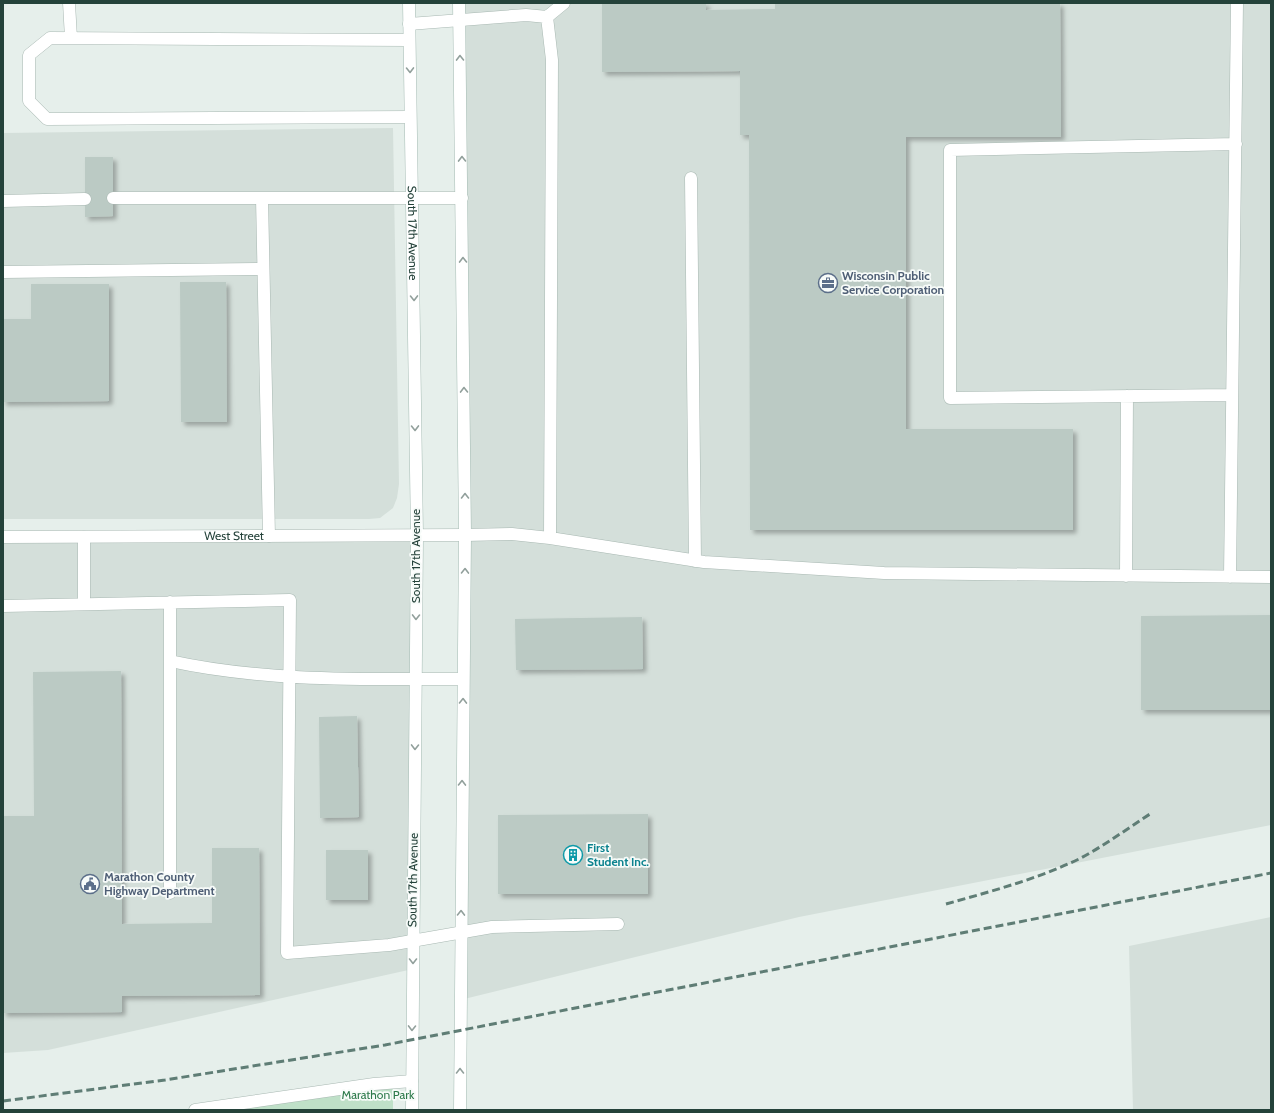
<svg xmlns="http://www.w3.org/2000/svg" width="1274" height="1113" viewBox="0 0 1274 1113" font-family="Cabin,sans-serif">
<defs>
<filter id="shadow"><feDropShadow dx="3.5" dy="3.5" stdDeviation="2" flood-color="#0004"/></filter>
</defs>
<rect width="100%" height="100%" fill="#e6efeb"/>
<!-- built -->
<path fill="#d4dfda" d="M461,3H1271V825L799,917L460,1000Z
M393,128L399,484L397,498L393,508L380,518L369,519H3V133Z
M417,536L413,969L48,1050L3,1053V537Z
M1271,917V1110H1133L1129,946Z"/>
<!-- green -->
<path fill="#bfe0c8" d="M393,1077V1110H239Z"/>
<!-- building -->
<path fill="#bbcac4" filter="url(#shadow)" d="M602,3H706V10L775,9V3H1060L1061,137H906V429H1073V530H750L749,135H740V71L602,72Z
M85,157H113V216L85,217Z
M180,282H226L227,422H181Z
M31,284H109V401L3,402V319H31Z
M1271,615V710H1141V616Z
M642,617L643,669L516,670L515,619Z
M121,671L122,924L212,923V848H259L260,995L122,996V1012L3,1013V816H34L33,672Z
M357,716L359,817L320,818L319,717Z
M648,814V894H498V815Z
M326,850H368V900H326Z"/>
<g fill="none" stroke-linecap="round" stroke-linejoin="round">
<defs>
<path id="service" d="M69,3L71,38
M547,17L552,60L550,538
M409,24L526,15L547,17L564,3
M409,40L50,38L29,55V101L47,119L410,117
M691,178L695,561
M113,198H462
M262,198L269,536
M3,201L85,199
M3,272L263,269
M1232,395L950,398V150L1236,144
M465,535L512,534L550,538L704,562L884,573L1271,577
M84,537V604
M1126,576L1127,396
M1230,577L1237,3
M170,602V893
M3,606L290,600L287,953L389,945L492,927L618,924
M170,661C266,682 366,679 463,679
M195,1110L374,1084L412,1081"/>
<g id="minor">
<path id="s1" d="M3,537L465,535"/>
</g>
<g id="secondary">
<path id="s2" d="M409,3L417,536L412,1110"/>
<path d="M459,3L465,535L460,1110"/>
</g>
</defs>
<!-- service casing -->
<use href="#service" stroke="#a8b8b2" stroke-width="13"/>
<!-- minor casing -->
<use href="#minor" stroke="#a8b8b2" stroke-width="13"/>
<!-- secondary casing -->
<use href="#secondary" stroke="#a4bbb3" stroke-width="13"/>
<!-- service -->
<use href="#service" stroke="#fff" stroke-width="12"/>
<!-- minor -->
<use href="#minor" stroke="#fff" stroke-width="12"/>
<!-- secondary -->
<use href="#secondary" stroke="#fff" stroke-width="12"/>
<!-- rail -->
<path stroke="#5f7d75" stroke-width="3" stroke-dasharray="8 4" stroke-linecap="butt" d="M946,904C992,891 1038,879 1081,858C1105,845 1127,829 1150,814
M3,1101L165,1080L385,1045L1271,873"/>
</g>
<!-- one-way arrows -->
<defs><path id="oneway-chevron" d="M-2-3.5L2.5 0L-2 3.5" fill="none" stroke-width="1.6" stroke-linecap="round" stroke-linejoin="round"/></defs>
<g stroke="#92a09c">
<use href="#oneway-chevron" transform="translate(460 58) rotate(-91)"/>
<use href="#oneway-chevron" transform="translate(410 70) rotate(89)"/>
<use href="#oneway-chevron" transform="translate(462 159) rotate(-91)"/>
<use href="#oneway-chevron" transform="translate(463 260) rotate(-91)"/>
<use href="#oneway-chevron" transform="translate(414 298) rotate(89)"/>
<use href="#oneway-chevron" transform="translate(464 390) rotate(-91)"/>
<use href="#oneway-chevron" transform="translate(415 428) rotate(89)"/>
<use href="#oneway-chevron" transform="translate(465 496) rotate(-90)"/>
<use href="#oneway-chevron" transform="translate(465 571) rotate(-89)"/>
<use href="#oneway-chevron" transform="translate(416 617) rotate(91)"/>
<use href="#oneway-chevron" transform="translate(463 701) rotate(-89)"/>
<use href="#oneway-chevron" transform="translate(415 747) rotate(91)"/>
<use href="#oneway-chevron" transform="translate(462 783) rotate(-89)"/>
<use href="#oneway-chevron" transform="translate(461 913) rotate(-89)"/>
<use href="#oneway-chevron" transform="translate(413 961) rotate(90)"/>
<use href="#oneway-chevron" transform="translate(412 1028) rotate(91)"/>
<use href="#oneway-chevron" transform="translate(460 1071) rotate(-90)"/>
</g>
<!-- icons -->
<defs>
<symbol id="office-ring" viewBox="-11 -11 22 22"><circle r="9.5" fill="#f7fbf9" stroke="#5c6f8a" stroke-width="1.5"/><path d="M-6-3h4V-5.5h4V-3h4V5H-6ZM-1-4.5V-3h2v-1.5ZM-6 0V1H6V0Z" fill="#5c6f8a"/></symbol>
<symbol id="building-ring" viewBox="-11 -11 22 22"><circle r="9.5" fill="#f7fbf9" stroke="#0f9aa8" stroke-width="1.5"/><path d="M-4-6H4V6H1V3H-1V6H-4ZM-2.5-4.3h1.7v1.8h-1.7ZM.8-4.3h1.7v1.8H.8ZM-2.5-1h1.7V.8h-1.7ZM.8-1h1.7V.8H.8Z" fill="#0f9aa8"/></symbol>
<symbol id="civic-ring" viewBox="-11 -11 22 22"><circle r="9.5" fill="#f7fbf9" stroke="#5c6f8a" stroke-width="1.5"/><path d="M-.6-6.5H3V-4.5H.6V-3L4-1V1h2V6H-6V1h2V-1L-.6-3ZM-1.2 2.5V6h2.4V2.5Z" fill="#5c6f8a"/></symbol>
</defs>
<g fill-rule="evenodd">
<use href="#office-ring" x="817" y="272" width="22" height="22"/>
<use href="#building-ring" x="562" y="844" width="22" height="22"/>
<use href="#civic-ring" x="79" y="873" width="22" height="22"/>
</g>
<g text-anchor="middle" stroke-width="3.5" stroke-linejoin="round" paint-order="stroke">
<!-- street labels -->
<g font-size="12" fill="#24423a" stroke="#f7fbf9">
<text dy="4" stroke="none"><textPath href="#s2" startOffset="230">South 17th Avenue</textPath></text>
<text dy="4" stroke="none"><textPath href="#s1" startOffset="231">West Street</textPath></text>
<text transform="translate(416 556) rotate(-90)" y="4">South 17th Avenue</text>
<text transform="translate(413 880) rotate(-89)" y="4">South 17th Avenue</text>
</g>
<!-- service labels -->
<g font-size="12" font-weight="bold" fill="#4e5e75" stroke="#f7fbf9" text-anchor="start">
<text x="842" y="280">Wisconsin Public<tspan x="842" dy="14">Service Corporation</tspan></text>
<text x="104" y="881">Marathon County<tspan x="104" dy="14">Highway Department</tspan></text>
</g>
<!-- culture labels -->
<g font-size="12" font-weight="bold" fill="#0d838f" stroke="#f7fbf9" text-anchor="start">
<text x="587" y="852">First<tspan x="587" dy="14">Student Inc.</tspan></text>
</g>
<!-- park labels -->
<g font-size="12" fill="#2d7a4b" stroke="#f7fbf9">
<text x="378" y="1099">Marathon Park</text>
</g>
</g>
<!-- border -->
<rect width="1274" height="1113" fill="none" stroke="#24423a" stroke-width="8"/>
</svg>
